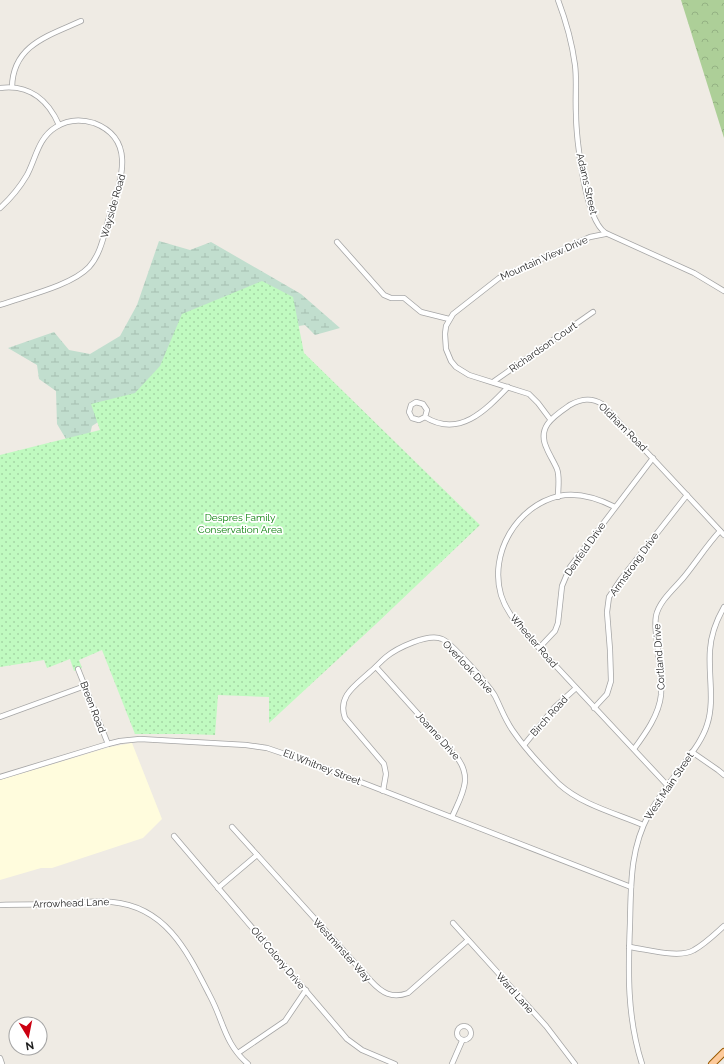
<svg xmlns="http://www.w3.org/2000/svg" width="724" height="1064" font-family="Raleway,sans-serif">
	<defs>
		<pattern id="forest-crowns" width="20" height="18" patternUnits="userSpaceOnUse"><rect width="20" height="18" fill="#adcf98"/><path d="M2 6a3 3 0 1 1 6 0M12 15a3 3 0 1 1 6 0" fill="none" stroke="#94b183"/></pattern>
		<pattern id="wetland-marsh" width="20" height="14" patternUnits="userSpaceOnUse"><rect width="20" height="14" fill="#c1dece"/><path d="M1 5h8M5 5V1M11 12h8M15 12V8" fill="none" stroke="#a5beb0"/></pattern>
		<pattern id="park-dots" width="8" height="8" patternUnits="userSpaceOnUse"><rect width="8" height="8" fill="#c0fac0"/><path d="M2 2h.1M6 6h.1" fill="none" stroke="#a5d6a5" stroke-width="1.8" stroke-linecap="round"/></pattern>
	</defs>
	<rect width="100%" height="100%" fill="#efebe4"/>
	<path fill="#fffcdd" d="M132,743l30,76 -19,19 -91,30h-11l-41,12v-100l110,-33z"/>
	<path fill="url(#forest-crowns)" d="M681,0h43v138z"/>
	<path fill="url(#wetland-marsh)" d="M159,241l31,9 21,-8 90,52 39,34 -25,7 -10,-10 -44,7 -155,85 -14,9 -4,17 -19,1 -12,-20 -1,-33 -17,-12 -2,-14 -29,-17 46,-16 15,18 21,4 30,-18 17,-31z"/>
	<path fill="url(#park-dots)" d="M262,281l31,16 11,56 176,172 -104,99 -107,99v-26l-51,-2 -3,40 -28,-1h-52l-33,-84 -23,10 3,8 -8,3 -4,-12 -23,9 -3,-8 -44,7v-212l100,-25 -9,-26 44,-11 25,-27 22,-52z"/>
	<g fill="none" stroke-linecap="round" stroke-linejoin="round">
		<g stroke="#a5a5a5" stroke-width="6">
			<g id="minor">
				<path d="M558,0c8,21 14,43 17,65 2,16 0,32 1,49 0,23 9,115 34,121l84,38 30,18"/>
				<path d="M12,87c1,-42 36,-51 69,-66"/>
				<path d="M0,88c29,-4 48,12 59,37"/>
				<path d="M0,208c10,-9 20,-21 27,-33 9,-17 11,-37 29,-48 11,-7 25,-8 38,-4 45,17 25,62 15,95 -5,16 -8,36 -20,49 -18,19 -64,29 -89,38"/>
				<path d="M337,242l47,53 7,3h13l17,14 28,7"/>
				<path d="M493,382l100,-70"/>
				<path d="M425,417l-6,3 -7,-2 -3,-6 2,-7 5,-3 7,2 4,6 -2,7c34,21 60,-6 83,-30"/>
				<path d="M550,419l-12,-16 -9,-9 -60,-19 -13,-8 -5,-6 -5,-12 -1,-15 1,-8 7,-12 46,-36 91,-41 15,-3"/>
				<path d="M558,497c0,-9 2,-20 -1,-28 -3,-7 -7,-13 -10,-20 -11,-22 7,-33 23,-44 11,-6 21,-8 32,-1l122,131"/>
				<path d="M615,507c-16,-8 -37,-15 -56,-11 -43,10 -70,58 -58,99 5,16 15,27 25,39l141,151"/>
				<path d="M539,648l16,-17 3,-8 4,-37 8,-19 83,-109"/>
				<path d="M376,667l79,88c19,22 7,39 -3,62"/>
				<path d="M78,669l30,75"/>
				<path d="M594,708l13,-14 4,-13 -1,-31 -3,-38 2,-15 12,-18 66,-84"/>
				<path d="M0,717l85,-31"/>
				<path d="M524,745l31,-38 21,-19"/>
				<path d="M634,749c11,-15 25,-34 27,-54 1,-14 -2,-30 -3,-45 -1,-11 -4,-23 -2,-34 3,-15 19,-28 28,-39 13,-16 23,-32 36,-46"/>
				<path d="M692,752l26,18 6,5"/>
				<path d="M0,777l108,-33 12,-3 20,-2 106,6 21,3 50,17 314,122"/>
				<path d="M383,791l3,-17 -2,-10 -39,-46c-8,-22 11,-33 25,-46 6,-5 10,-10 16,-15 11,-9 42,-24 56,-18 9,3 47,47 53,57 6,12 10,24 18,35 13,19 30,37 46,53 23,21 56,29 84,41"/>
				<path d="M232,827l139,154c11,12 21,18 37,12l60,-53"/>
				<path d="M174,836l173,203 15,11 33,14"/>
				<path d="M218,888l39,-33"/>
				<path d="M0,905c21,-1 43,0 64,-1 16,-1 32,-4 48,-2 55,5 76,51 98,94 14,26 14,47 38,68"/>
				<path d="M453,923l93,103 29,38"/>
				<path d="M629,947c18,2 50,12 65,3 11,-6 21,-16 30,-24"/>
				<circle cx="464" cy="1033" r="7"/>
				<path d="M238,1053l47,-32 21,-31"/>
				<path d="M0,1058l2,6"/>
				<path d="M452,1064l10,-23"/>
				<path d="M642,1064c-15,-47 -14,-92 -12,-141 1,-39 0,-74 19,-109 9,-16 20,-31 31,-45 10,-14 22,-28 27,-44 8,-24 1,-50 3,-75 1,-16 6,-29 14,-43"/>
			</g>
		</g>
		<g stroke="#985900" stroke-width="8">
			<path id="major" d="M712,1064l12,-12"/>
		</g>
		<use href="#minor" stroke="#fff" stroke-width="4.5"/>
		<use href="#major" stroke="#fdca9b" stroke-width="6"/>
	</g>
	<g text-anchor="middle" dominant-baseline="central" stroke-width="3.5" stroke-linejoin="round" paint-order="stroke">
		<g font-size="10" fill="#1e1e1e" stroke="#fff">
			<text transform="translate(587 184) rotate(77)">Adams Street</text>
			<text transform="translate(113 206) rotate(-74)">Wayside Road</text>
			<text transform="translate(544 258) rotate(-24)">Mountain View Drive</text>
			<text transform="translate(543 347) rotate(-35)">Richardson Court</text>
			<text transform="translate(623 427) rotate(45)">Oldham Road</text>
			<text transform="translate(585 549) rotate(-55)">Denfeld Drive</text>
			<text transform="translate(634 564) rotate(-54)">Armstrong Drive</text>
			<text transform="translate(534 641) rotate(49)">Wheeler Road</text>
			<text transform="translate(659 657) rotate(-94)">Cortland Drive</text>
			<text transform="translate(468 667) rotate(47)">Overlook Drive</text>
			<text transform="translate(93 707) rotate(69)">Breen Road</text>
			<text transform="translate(549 716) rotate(-48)">Birch Road</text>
			<text transform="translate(438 736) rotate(48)">Joanne Drive</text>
			<text transform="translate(322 767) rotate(21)">Eli Whitney Street</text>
			<text transform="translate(669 786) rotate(-56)">West Main Street</text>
			<text transform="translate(71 903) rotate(-2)">Arrowhead Lane</text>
			<text transform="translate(342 950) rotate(48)">Westminster Way</text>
			<text transform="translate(278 958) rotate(50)">Old Colony Drive</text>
			<text transform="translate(515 993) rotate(48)">Ward Lane</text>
		</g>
		<g font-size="10" fill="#0a7f0a" stroke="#fff">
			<text x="240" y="517">Despres Family<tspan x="240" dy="12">Conservation Area</tspan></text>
		</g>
	</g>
	<g transform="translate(28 1036) rotate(170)"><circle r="19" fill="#ffffff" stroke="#a5a5a5"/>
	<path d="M0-3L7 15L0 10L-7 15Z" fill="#cc0011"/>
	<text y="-6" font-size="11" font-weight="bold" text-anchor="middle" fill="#1e1e1e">N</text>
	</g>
</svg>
